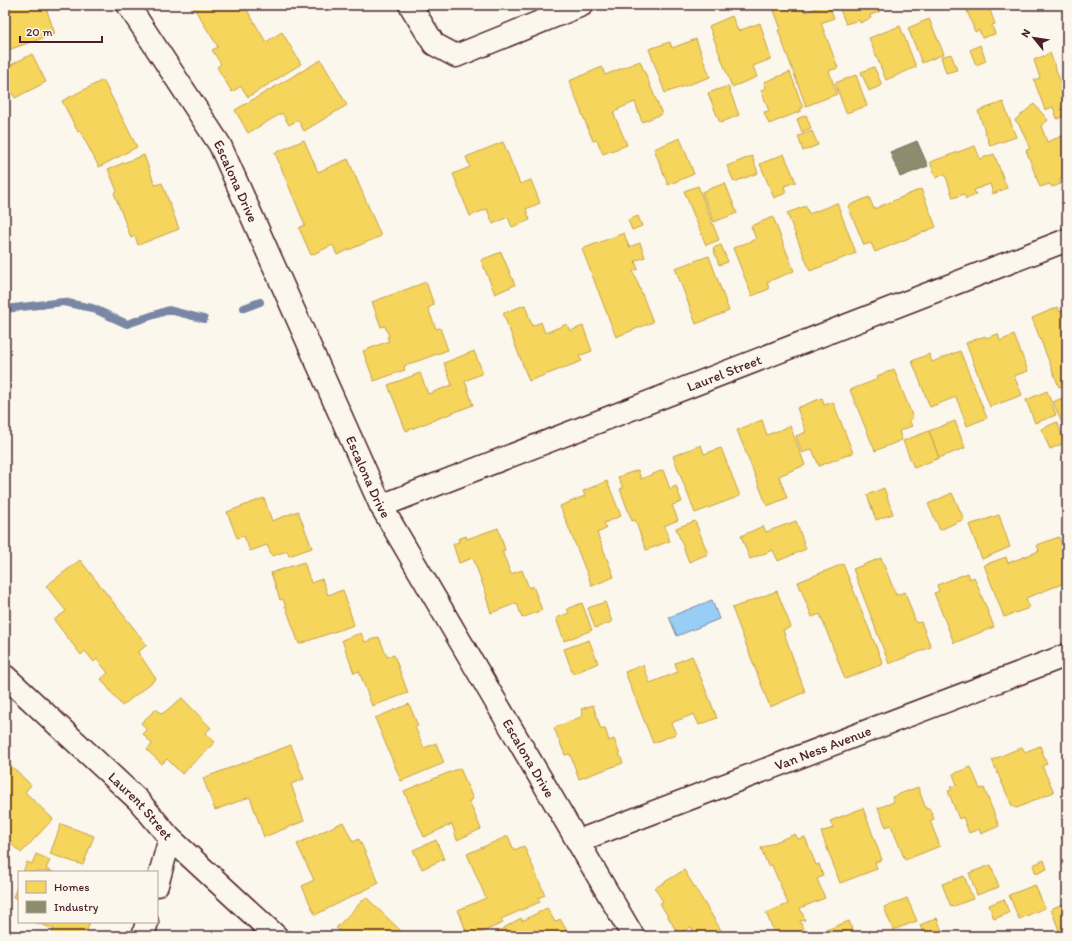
<svg xmlns="http://www.w3.org/2000/svg" width="1072" height="941" font-family="Itim,sans-serif">
	<rect width="100%" height="100%" fill="#fbf7ec"/>
	<filter id="ink" filterUnits="userSpaceOnUse"><feTurbulence type="fractalNoise" baseFrequency=".025" numOctaves="2"/><feDisplacementMap in="SourceGraphic" scale="8" xChannelSelector="R" yChannelSelector="G"/><feConvolveMatrix kernelMatrix="1 2 1 2 8 2 1 2 1" color-interpolation-filters="sRGB"/></filter>
	<g filter="url(#ink)">
		<path fill="#98cdf6" stroke="#7987a5" d="M712,600l7,19 -42,17 -8,-19z"/>
		<g fill="#f6d55c" stroke="#c29e4d">
			<path d="M5,5h40l10,29 -50,17z"/>
			<path d="M192,5h52l22,37 16,-10 19,32 -53,33 -7,-11 -9,6 -15,-25 4,-3 -9,-14 6,-3z"/>
			<path d="M772,5h31l3,7 18,-7h5l5,13 -13,5 17,45 -9,3 8,23 -31,12 -28,-76 3,-1z"/>
			<path d="M838,5h38l3,7 -9,3 1,3 -11,5 -1,-3 -13,4z"/>
			<path d="M974,5h14l7,19 -3,1 3,9 -13,4 -3,-8 -4,2 -9,-24z"/>
			<path d="M732,16l6,15 22,-8 11,36 -18,7 4,11 -25,10 -23,-61z"/>
			<path d="M929,19l15,35 -22,9 -14,-35z"/>
			<path d="M900,26l16,41 -30,13 -17,-42z"/>
			<path d="M696,39l14,38 -45,16 -16,-44 21,-7 2,6z"/>
			<path d="M980,45l6,16 -10,4 -6,-15z"/>
			<path d="M1050,53l17,47v15l-10,4 -4,-12 -8,3 -11,-30 6,-2 -6,-18z"/>
			<path d="M32,54l14,28 -31,16 -10,-18v-12z"/>
			<path d="M951,54l6,16 -11,3 -5,-16z"/>
			<path d="M321,60l26,45 -43,26 -6,-11 -9,5 -7,-12 -34,20 -13,-23z"/>
			<path d="M640,61l22,53 -20,8 -7,-20 -17,7 1,1 -6,2 14,33 -24,9 -6,-14 -4,1 -24,-60 33,-14 3,8z"/>
			<path d="M874,67l8,18 -13,6 -8,-19z"/>
			<path d="M790,72l13,36 -3,1 1,2 -32,13 -5,-12 5,-1 -8,-21 5,-2 -2,-6z"/>
			<path d="M856,75l11,31 -21,7 -11,-30z"/>
			<path d="M103,80l34,67 -38,20 -19,-36 -2,1 -16,-31z"/>
			<path d="M728,86l11,29 -19,8 -12,-30z"/>
			<path d="M1003,102l13,35 -26,9 -12,-35z"/>
			<path d="M1034,104l14,16 -7,6 6,16 20,-8v43l-8,3 2,4 -9,3 -2,-3 -10,3 -14,-37 4,-1 -10,-23 -5,-6z"/>
			<path d="M806,115l5,13 -9,4 -5,-13z"/>
			<path d="M812,131l6,14 -15,6 -5,-15z"/>
			<path d="M680,138l14,36 -26,11 -14,-36z"/>
			<path d="M304,140l14,32 30,-13 33,77 -44,19 -4,-10 -22,10 -12,-27 6,-3 -30,-72z"/>
			<path d="M503,142l17,42 11,-4 9,23 -14,6 4,11 -18,7 -4,-10 -15,7 -6,-15 -17,7 -17,-42 17,-7 -4,-10z"/>
			<path d="M975,146l5,13 14,-5 13,34 -14,6 -3,-10 -16,6 2,5 -10,4 -2,-5 -11,4 -8,-24 -9,4 -6,-16z"/>
			<path d="M784,154l12,28 -12,4 2,7 -12,5 -14,-34z"/>
			<path d="M144,155l11,30 7,-2 17,46 -41,16 -3,-9 -4,2 -17,-45 3,-2 -9,-22z"/>
			<path d="M752,156l6,17 -24,9 -7,-16z"/>
			<path d="M725,183l12,30 -23,9 -12,-30z"/>
			<path d="M698,186l21,54 -13,5 -22,-54z"/>
			<path d="M921,189l15,38 -61,25 -4,-9 -7,2 -16,-39 21,-9 5,12z"/>
			<path d="M837,203l19,50 -46,18 -23,-58 19,-7 3,8z"/>
			<path d="M638,216l4,10 -10,4 -4,-10z"/>
			<path d="M773,217l21,54 -27,11 2,7 -17,7 -19,-48 23,-9 -5,-13z"/>
			<path d="M624,233l5,14 11,-4 5,14 -10,4 3,8 -5,2 20,51 -37,15 -34,-88z"/>
			<path d="M721,245l7,17 -9,3 -6,-17z"/>
			<path d="M501,252l14,33 -20,9 -14,-34z"/>
			<path d="M709,256l20,55 -33,13 -21,-56z"/>
			<path d="M426,282l8,23 -6,3 8,21 4,-1 8,22 -44,16 1,4 -31,11 -11,-30 26,-10 -2,-4 2,-1 -4,-10 -4,1 -9,-25z"/>
			<path d="M525,305l7,21 9,-4 4,11 22,-9 3,7 13,-5 9,25 -13,5 3,5 -53,20 -26,-68z"/>
			<path d="M1058,307l2,5 7,-3v75l-8,3 -27,-69z"/>
			<path d="M998,334l2,7 14,-6 14,36 -14,5 8,19 -32,12 -24,-64 19,-7 1,2z"/>
			<path d="M474,351l9,22 -18,8 8,24 -67,26 -18,-46 32,-12 8,21 24,-9 -8,-22z"/>
			<path d="M960,351l27,67 -20,8 -11,-29 -26,10 -18,-46 17,-7 3,8z"/>
			<path d="M894,369l19,49 -4,2 3,6 -13,5 3,9 -27,11 -25,-61 28,-11 -1,-3z"/>
			<path d="M1047,391l9,24 -21,8 -9,-23z"/>
			<path d="M1067,396v31l-3,1 -11,-26z"/>
			<path d="M822,398l2,7 9,-3 20,51 -34,13 -7,-17 -10,4 -6,-17 10,-4 -9,-24z"/>
			<path d="M762,420l5,15 23,-9 15,39 -26,11 8,22 -20,8 -30,-76z"/>
			<path d="M955,421l10,27 -26,10 -10,-27z"/>
			<path d="M1057,422l8,21 -15,6 -9,-20z"/>
			<path d="M929,431l10,27 -25,10 -11,-27z"/>
			<path d="M701,445l3,9 17,-6 19,48 -45,17 -22,-57z"/>
			<path d="M638,470l3,9 22,-9 7,19 6,-3 6,16 -10,3 6,15 -14,6 6,15 -24,9 -11,-30 -3,1 -12,-32 3,-1 -5,-11z"/>
			<path d="M607,481l14,35 -17,7 2,6 -9,4 17,44 -22,9 -32,-80 25,-10 -2,-5z"/>
			<path d="M884,488l9,26 -17,6 -9,-25z"/>
			<path d="M952,493l12,26 -24,11 -12,-26z"/>
			<path d="M264,498l8,23 26,-10 14,37 -23,8 -2,-5 -15,5 -5,-11 -17,6 -6,-15 -7,2 -10,-26z"/>
			<path d="M999,515l11,32 -28,12 -13,-34z"/>
			<path d="M695,521l13,33 -19,8 -13,-34z"/>
			<path d="M796,521l10,28 -28,12 -5,-11 -23,9 -9,-23 22,-10 3,6z"/>
			<path d="M498,528l7,22 -3,1 9,23 11,-4 7,18 4,-2 9,24 -20,8 -5,-15 -26,10 -5,-16 1,-1 -14,-38 -14,5 -6,-19 6,-2 -1,-3 8,-3 1,3z"/>
			<path d="M1059,537l8,22v23l-41,16 3,10 -25,9 -20,-52 22,-8 2,6 31,-12 -2,-6z"/>
			<path d="M881,558l15,37 9,-3 11,31 5,-1 10,25 -42,17 -36,-95z"/>
			<path d="M80,560l67,85 -9,7 18,27 -34,27 -21,-27 7,-6 -11,-14 -3,3 -9,-11 -4,4 -27,-35 12,-9 -20,-25z"/>
			<path d="M304,562l7,21 11,-4 6,16 15,-5 11,35 -55,19 -16,-45 -3,1 -9,-27z"/>
			<path d="M843,564l40,100 -38,15 -25,-65 -8,3 -14,-35z"/>
			<path d="M968,573l2,6 4,-2 20,50 -40,16 -20,-50 5,-2 -2,-6z"/>
			<path d="M777,591l14,36 -8,3 22,62 -35,15 -38,-99z"/>
			<path d="M605,602l7,20 -17,6 -7,-20z"/>
			<path d="M582,603l10,27 -28,11 -8,-23 13,-5 -2,-4z"/>
			<path d="M361,633l4,9 14,-5 8,20 7,-2 14,38 -36,13 -13,-35 -5,2 -12,-33z"/>
			<path d="M589,640l9,23 -25,11 -9,-25z"/>
			<path d="M692,656l25,62 -18,7 -5,-11 -23,9 5,11 -23,9 -28,-71 18,-7 7,18 28,-11 -3,-9z"/>
			<path d="M182,698l29,30 -6,5 10,9 -33,32 -15,-15 -5,5 -15,-14 5,-6 -9,-10 4,-4 -6,-7 15,-14 6,5z"/>
			<path d="M409,704l9,22 -3,1 9,21 12,-5 8,20 -43,18 -26,-63z"/>
			<path d="M593,705l8,25 4,-2 4,13 5,-2 9,24 -44,16 -9,-25 -5,1 -11,-27 29,-12 -2,-7z"/>
			<path d="M291,745l13,34 -13,5 13,37 -40,16 -14,-40 -35,13 -12,-32z"/>
			<path d="M1040,746l7,18 -5,2 12,26 -37,16 -5,-2 -20,-46 30,-13 3,5z"/>
			<path d="M5,760l26,25 -6,7 28,27 -32,34 -14,-13 -2,1z"/>
			<path d="M971,767l9,22 4,-1 15,38 -18,8 -2,-5 -10,4 -6,-16 -4,2 -11,-28 4,-1 -2,-3 7,-2 -4,-11z"/>
			<path d="M460,768l13,31 -4,2 12,28 -24,11 -5,-16 -28,13 -20,-46z"/>
			<path d="M918,787l8,22 3,-1 5,11 -4,2 10,25 -35,14 -14,-35 -5,2 -8,-19 16,-6 -2,-5z"/>
			<path d="M863,808l19,52 -7,2 2,7 -37,14 -19,-51 12,-4 -3,-7z"/>
			<path d="M343,822l10,20 6,-3 20,44 -64,32 -13,-29 12,-6 -17,-36z"/>
			<path d="M61,824l33,12 -11,29 -33,-11z"/>
			<path d="M795,834l3,5 7,-2 11,28 3,-1 4,12 -6,3 8,19 -25,10 5,12 -5,1 6,15h-30l-10,-23 22,-9 -16,-39 -4,1 -7,-18z"/>
			<path d="M1067,834v17l-6,-15z"/>
			<path d="M508,836l6,14 10,-4 21,49 -7,3 2,4 -39,17 2,4 -30,13h-5l-10,-26 28,-12 -19,-44z"/>
			<path d="M436,840l8,19 -22,10 -9,-19z"/>
			<path d="M36,854l14,6 -4,9 7,3h-30l4,-10 5,2z"/>
			<path d="M1044,860l3,9 -11,5 -3,-9z"/>
			<path d="M991,865l8,22 -22,8 -8,-22z"/>
			<path d="M684,870l37,60 -6,3 2,3h-21l-5,-9 -13,7 -18,-31 3,-1 -8,-14z"/>
			<path d="M964,876l9,23 -22,8 -9,-23z"/>
			<path d="M19,882v17l-6,-2z"/>
			<path d="M1035,885l10,23 -26,11 -10,-24z"/>
			<path d="M366,897l40,39h-61l-9,-8z"/>
			<path d="M907,898l10,23 -24,9 -9,-23z"/>
			<path d="M1004,899l5,14 -15,6 -5,-14z"/>
			<path d="M1067,902v34h-6l-10,-27z"/>
			<path d="M547,908l8,14 5,-3 10,17h-73l-2,-3 26,-15 1,3z"/>
			<path d="M937,918l7,18h-20l-4,-11z"/>
			<path d="M849,921l6,15h-27l-2,-6z"/>
			<path d="M34,922h56l-5,14h-34l3,-7z"/>
		</g>
		<path fill="#8c8c6e" stroke="#786b5a" d="M917,141l11,25 -28,11 -10,-25z"/>
		<g fill="none" stroke-linecap="round" stroke-linejoin="round">
			<g stroke="#7987a5" stroke-width="8">
				<path d="M244,308l16,-6"/>
				<path d="M5,309l58,-7 29,6 35,16 42,-14 35,9"/>
			</g>
			<g stroke="#4a1f2b" stroke-width="25">
				<g id="street">
					<path d="M410,5l24,39 22,12 126,-51"/>
					<path id="s1" d="M381,506l686,-266"/>
					<path id="s2" d="M578,841l489,-186"/>
					<path d="M157,885l13,-47"/>
					<path d="M143,936l4,-14"/>
				</g>
			</g>
			<g stroke="#4a1f2b" stroke-width="25">
				<g id="secondary">
					<path id="s3" d="M128,5l92,140 161,361 252,430"/>
					<path id="s4" d="M5,676l133,124 32,38 106,98"/>
				</g>
			</g>
			<use href="#street" stroke="#fbf7ec" stroke-width="22"/>
			<use href="#secondary" stroke="#fbf7ec" stroke-width="22"/>
		</g>
	</g>
	<g text-anchor="middle" dominant-baseline="central" stroke-width="4" stroke-linejoin="round" paint-order="stroke">
		<g font-size="14" fill="#4a1f2b" stroke="#fbf7ec">
			<text stroke="none"><textPath href="#s3" startOffset="207">Escalona Drive</textPath></text>
			<text stroke="none"><textPath href="#s1" startOffset="368">Laurel Street</textPath></text>
			<text stroke="none"><textPath href="#s3" startOffset="531">Escalona Drive</textPath></text>
			<text stroke="none"><textPath href="#s2" startOffset="262">Van Ness Avenue</textPath></text>
			<text stroke="none"><textPath href="#s3" startOffset="855">Escalona Drive</textPath></text>
			<text stroke="none"><textPath href="#s4" startOffset="188">Laurent Street</textPath></text>
		</g>
	</g>
	<rect width="1072" height="941" fill="none" stroke="#fbf7ec" stroke-width="20"/>
	<rect x="10" y="10" width="1052" height="921" fill="none" stroke="#4a1f2b" stroke-width="1.5" filter="url(#ink)"/>
	<rect x="18" y="871" width="140" height="52" fill="#fbf7ec" stroke="#b4a19f"/>
	<rect x="26" y="881" width="20" height="12" fill="#f6d55c" stroke="#b4a19f"/>
	<text x="54" y="891" font-size="12" fill="#4a1f2b">Homes</text>
	<rect x="26" y="901" width="20" height="12" fill="#8c8c6e" stroke="#b4a19f"/>
	<text x="54" y="911" font-size="12" fill="#4a1f2b">Industry</text>
	<g transform="translate(1034 38) rotate(300)" stroke="#fbf7ec" stroke-width="3" paint-order="stroke">
	<path d="M0-3L7 15L0 10L-7 15Z" fill="#4a1f2b"/>
	<text y="-6" font-size="11" font-weight="bold" text-anchor="middle" fill="#4a1f2b">N</text>
	</g>
	<path d="M20 36v6h82v-6" fill="none" stroke="#4a1f2b" stroke-width="2"/>
	<text x="26" y="36" font-size="12" fill="#4a1f2b" stroke="#fbf7ec" stroke-width="3" paint-order="stroke">20 m</text>
</svg>
